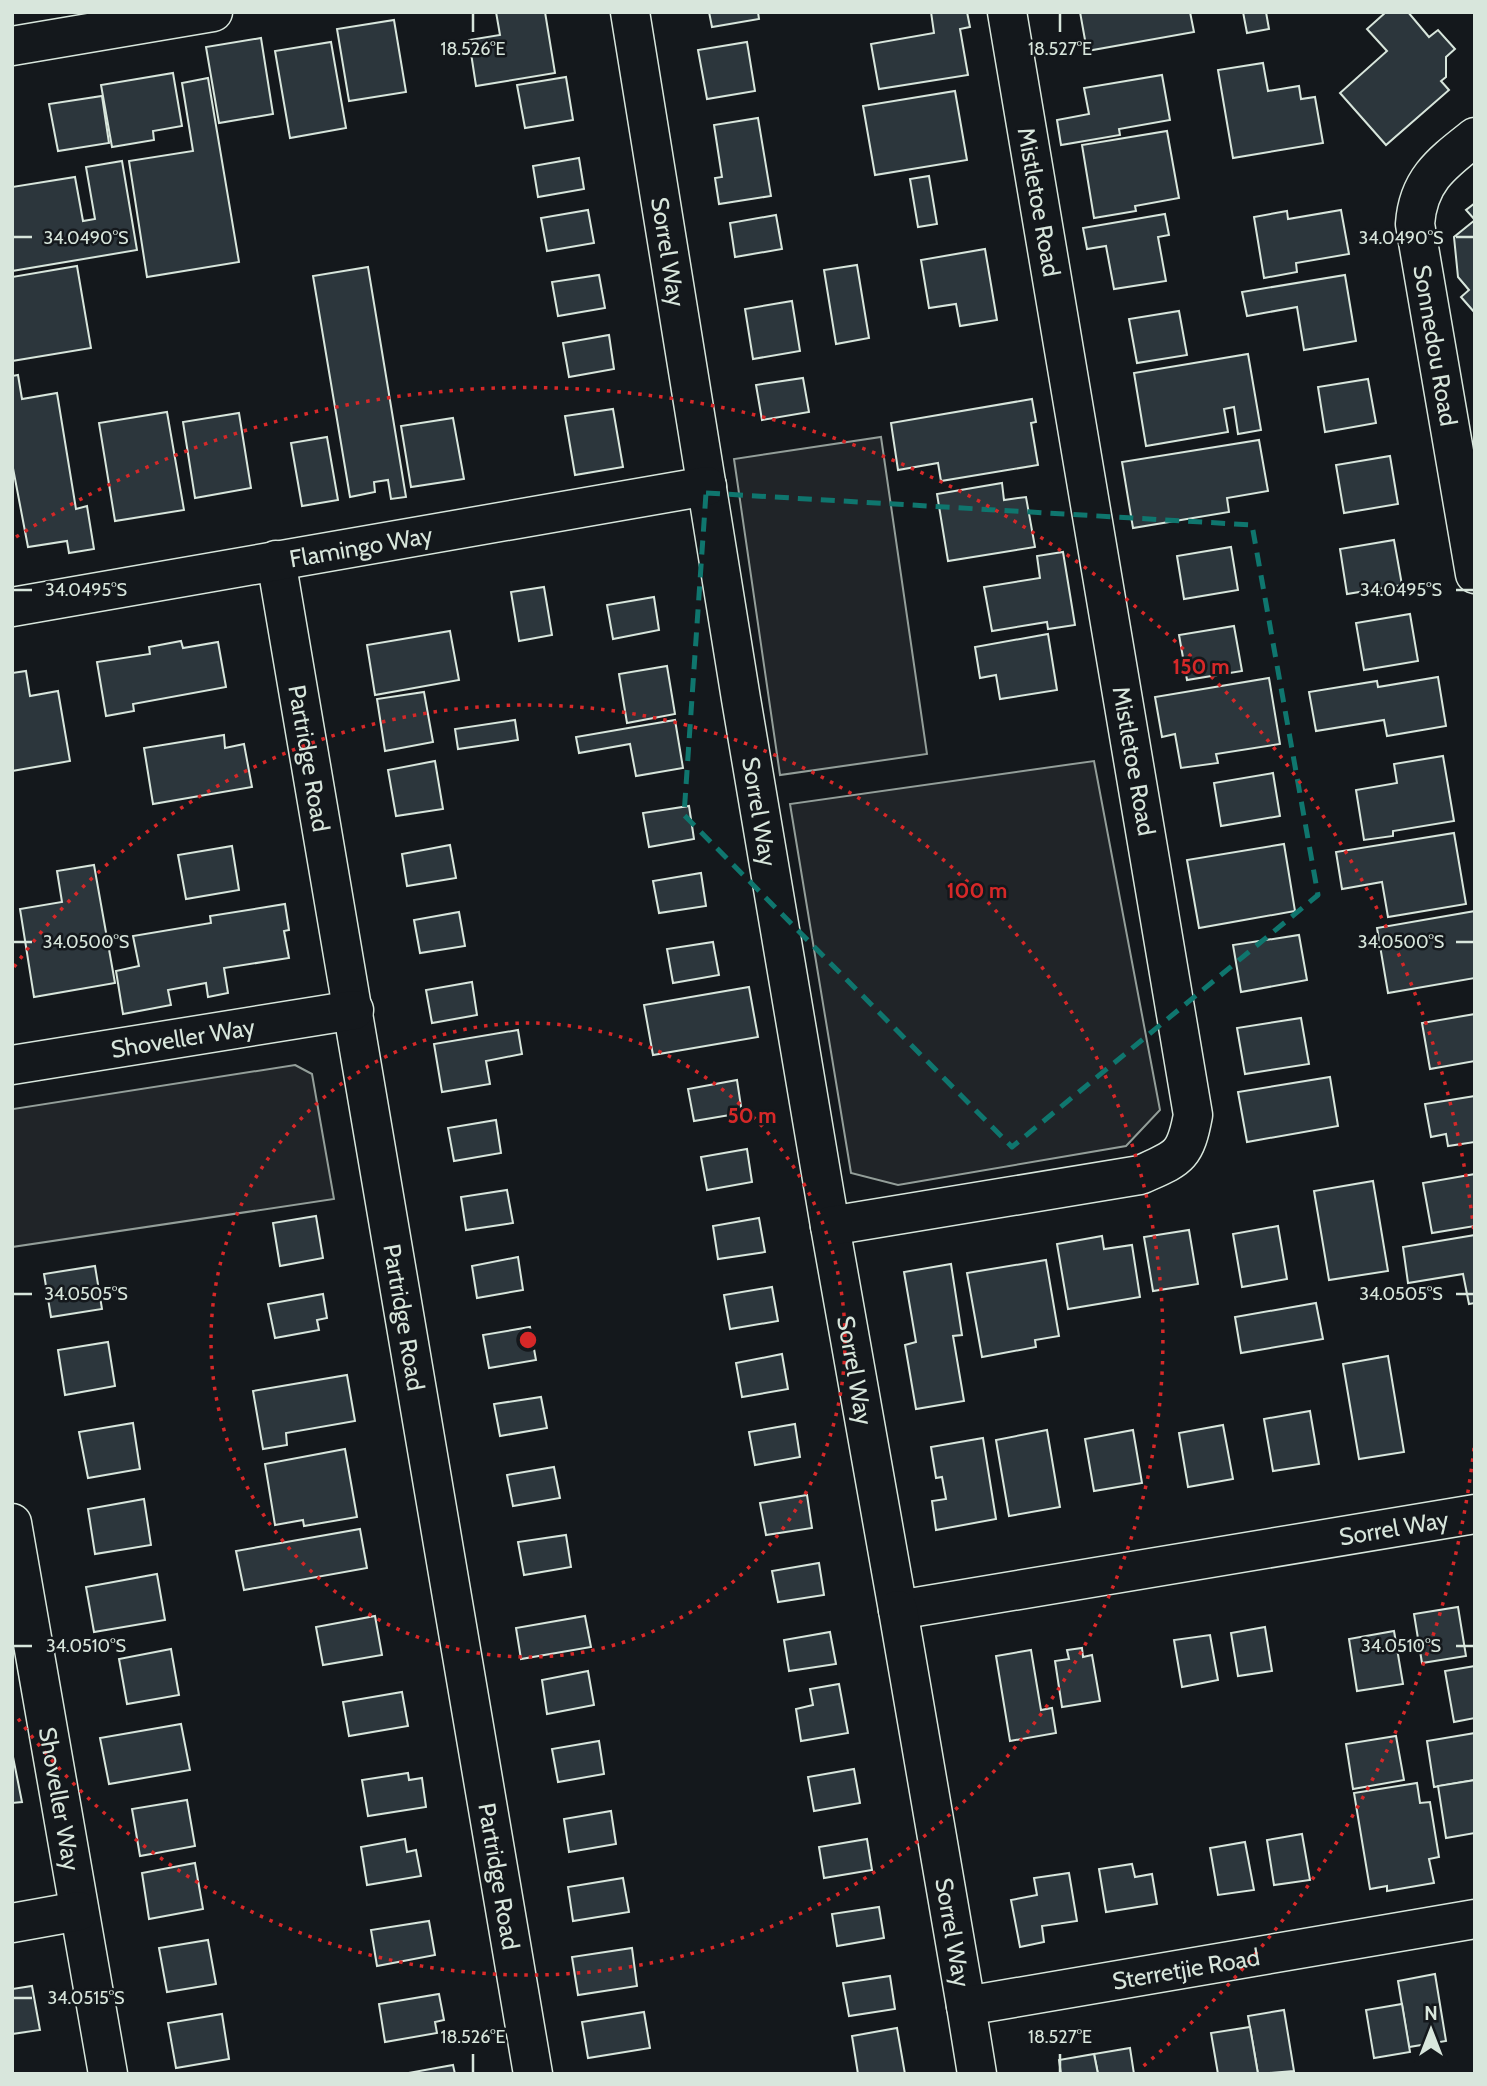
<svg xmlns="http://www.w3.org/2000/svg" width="1487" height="2086" font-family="Cabin,sans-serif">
	<rect width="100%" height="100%" fill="#14181c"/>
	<g fill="#202428" stroke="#939e99" stroke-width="2">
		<path d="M881,437l46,317 -147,21 -46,-316z"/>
		<path d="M1094,761l66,349 -34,36 -228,39 -47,-12 -61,-369z"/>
		<path d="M295,1065l17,9 22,125 -322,48 1,-138z"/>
	</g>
	<g fill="#2c363c" stroke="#d8e6dc" stroke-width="2">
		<path d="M496,12h49l10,61 -79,13 -7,-46 31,-5z"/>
		<path d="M709,12h49l1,7 -47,8z"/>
		<path d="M931,12h36l3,15 -10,2 8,46 -89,14 -8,-45 63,-11z"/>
		<path d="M1080,12h110l4,20 -107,19z"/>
		<path d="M1243,12h23l3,17 -22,4z"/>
		<path d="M1386,12h22l21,25 9,-7 17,19 -9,8v20l-5,4 8,9 -63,55 -46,-52 47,-42 -20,-22z"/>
		<path d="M394,20l12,72 -57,9 -12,-72z"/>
		<path d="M261,38l12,76 -54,9 -13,-76z"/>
		<path d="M331,42l15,86 -56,10 -15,-87z"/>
		<path d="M747,42l8,49 -48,8 -9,-49z"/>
		<path d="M1263,63l5,28 31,-5 2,13 14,-2 8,46 -90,15 -15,-88z"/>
		<path d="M173,73l9,53 -29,5 1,9 -42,7 -11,-62z"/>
		<path d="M1162,75l8,45 -51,9 1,6 -59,10 -4,-25 32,-6 -5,-26z"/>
		<path d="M566,77l7,43 -48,8 -8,-43z"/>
		<path d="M208,78l31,184 -92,15 -18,-116 64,-10 -11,-68z"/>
		<path d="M955,91l12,69 -92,15 -12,-69z"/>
		<path d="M102,96l7,47 -51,8 -9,-47z"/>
		<path d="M758,118l13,78 -52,8 -4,-26 7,-1 -8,-52z"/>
		<path d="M1167,131l12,67 -44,8 1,5 -42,7 -12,-73z"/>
		<path d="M579,158l5,31 -46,8 -5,-31z"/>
		<path d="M122,161l15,89 -125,21v-84l63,-10 8,44 12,-2 -9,-52z"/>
		<path d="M929,176l8,48 -19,3 -8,-48z"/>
		<path d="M1475,203v110l-14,-16 8,-7 -11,-13 -4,-40 21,-17 -9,-10z"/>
		<path d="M588,210l6,33 -47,8 -6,-33z"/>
		<path d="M1341,210l8,44 -53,9 1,9 -33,6 -10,-61 33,-6 1,8z"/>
		<path d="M1165,214l4,21 -11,2 8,44 -52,8 -8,-43 -19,3 -4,-21z"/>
		<path d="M776,215l6,34 -47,8 -5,-34z"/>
		<path d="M985,249l12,71 -37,6 -4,-22 -27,4 -8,-48z"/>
		<path d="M857,265l12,73 -33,6 -12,-74z"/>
		<path d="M77,266l14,82 -79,13v-84z"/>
		<path d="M368,267l38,230 -15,2 -3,-19 -14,2 1,10 -25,5 -37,-221z"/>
		<path d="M599,275l6,33 -47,8 -6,-34z"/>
		<path d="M1345,275l11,66 -52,9 -7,-43 -50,9 -5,-24z"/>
		<path d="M792,301l8,50 -47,8 -8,-50z"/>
		<path d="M1179,311l8,44 -50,8 -8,-44z"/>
		<path d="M609,335l5,34 -45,8 -6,-34z"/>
		<path d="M1248,354l13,76 -23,4 -4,-27 -10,2 4,23 -82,14 -12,-73z"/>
		<path d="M18,375l4,24 35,-6 19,116 11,-3 7,43 -25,4 -2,-12 -39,6 -16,-84v-87z"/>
		<path d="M803,378l6,34 -47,8 -6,-35z"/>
		<path d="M1368,379l8,44 -51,9 -7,-45z"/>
		<path d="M1032,399l4,23 -5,1 7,42 -97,16 -3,-18 -40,7 -7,-47z"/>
		<path d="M613,409l10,58 -48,8 -10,-59z"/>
		<path d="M167,412l17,98 -69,11 -16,-98z"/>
		<path d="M239,413l12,75 -56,10 -12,-76z"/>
		<path d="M453,418l11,61 -53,8 -10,-61z"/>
		<path d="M327,437l11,63 -36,6 -11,-63z"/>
		<path d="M1259,440l9,51 -41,7 2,14 -96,16 -11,-66z"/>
		<path d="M1390,456l8,48 -54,9 -8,-48z"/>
		<path d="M1002,483l2,17 22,-3 9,50 -87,14 -11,-67z"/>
		<path d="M1394,540l8,45 -55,9 -7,-45z"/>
		<path d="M1231,547l7,43 -54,9 -7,-43z"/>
		<path d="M1063,552l12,73 -27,4 -1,-7 -55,9 -8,-44 56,-9 -3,-22z"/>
		<path d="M544,587l8,48 -33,6 -8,-49z"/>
		<path d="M654,597l5,33 -46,9 -6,-34z"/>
		<path d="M1410,614l8,47 -54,9 -8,-47z"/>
		<path d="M1234,626l8,45 -55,9 -8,-45z"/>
		<path d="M450,631l9,49 -84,15 -8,-50z"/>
		<path d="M1048,634l9,56 -57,9 -4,-24 -16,3 -5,-31z"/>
		<path d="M181,641l2,7 35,-6 8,45 -93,17 1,7 -28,5 -9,-54 53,-8 -1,-7z"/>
		<path d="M667,666l8,48 -48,9 -8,-49z"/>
		<path d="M26,671l4,25 28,-5 12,70 -58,10v-98z"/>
		<path d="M1438,677l8,49 -59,10 -3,-16 -68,11 -7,-39 68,-11 1,6z"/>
		<path d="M1269,678l11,66 -64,10 2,9 -37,5 -6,-34 -13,3 -7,-40z"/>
		<path d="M424,692l9,50 -48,9 -8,-52z"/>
		<path d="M515,720l3,20 -60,9 -3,-20z"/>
		<path d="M675,720l8,48 -47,8 -6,-32 -51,9 -3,-16z"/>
		<path d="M224,735l1,13 19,-4 8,43 -99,17 -9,-56z"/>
		<path d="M1443,756l11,65 -61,10v5l-29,4 -8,-50 41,-7 -3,-19z"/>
		<path d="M435,761l8,48 -47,7 -8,-46z"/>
		<path d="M1273,773l7,43 -59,10 -7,-43z"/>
		<path d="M689,806l5,33 -45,8 -6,-34z"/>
		<path d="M1454,833l12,71 -78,13 -6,-35 -40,7 -6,-37z"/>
		<path d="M1284,844l11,67 -96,17 -12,-68z"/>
		<path d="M450,845l6,33 -49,8 -5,-32z"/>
		<path d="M232,846l7,44 -53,9 -8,-44z"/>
		<path d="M94,865l21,118 -81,14 -14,-88 42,-7 -5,-31z"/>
		<path d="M701,873l5,33 -47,7 -6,-32z"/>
		<path d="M285,904l4,26 -5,1 5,27 -65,10 4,25 -20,4 -2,-14 -38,7 3,15 -48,9 -7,-43 23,-5 -6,-30 78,-13 -1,-7z"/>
		<path d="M1475,911v67l-87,15 -11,-65z"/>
		<path d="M459,912l6,34 -45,7 -6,-33z"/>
		<path d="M1299,935l8,45 -66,12 -8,-47z"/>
		<path d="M713,942l6,33 -46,8 -6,-34z"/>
		<path d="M472,982l5,33 -45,8 -6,-33z"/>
		<path d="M749,987l9,50 -105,18 -9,-50z"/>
		<path d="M1475,1014v47l-45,8 -8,-46z"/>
		<path d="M1301,1018l8,46 -64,10 -8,-46z"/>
		<path d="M518,1030l4,24 -36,7 4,23 -48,8 -8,-48z"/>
		<path d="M1330,1077l8,49 -91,16 -9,-50z"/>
		<path d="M737,1080l5,33 -48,8 -6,-32z"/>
		<path d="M1475,1096v46l-27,4 -2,-12 -15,3 -6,-33z"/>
		<path d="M496,1120l5,33 -47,8 -6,-33z"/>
		<path d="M747,1149l5,33 -45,8 -6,-33z"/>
		<path d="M1475,1174v52l-43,7 -9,-50z"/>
		<path d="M1373,1181l15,90 -59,9 -15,-89z"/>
		<path d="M507,1190l6,33 -47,7 -5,-33z"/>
		<path d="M316,1216l7,42 -43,8 -7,-43z"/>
		<path d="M759,1218l6,34 -47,7 -5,-33z"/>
		<path d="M1278,1226l9,53 -45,8 -9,-53z"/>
		<path d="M1189,1230l9,54 -45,7 -9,-54z"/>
		<path d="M1475,1235v68l-6,1 -6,-30 -55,9 -5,-36z"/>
		<path d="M1102,1236l2,13 28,-4 8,52 -72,12 -11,-65z"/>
		<path d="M518,1257l5,33 -46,8 -5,-32z"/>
		<path d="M1046,1260l13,76 -24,4 1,7 -54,10 -15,-84z"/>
		<path d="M951,1264l11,71 -9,1 11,65 -48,8 -11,-64 11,-3 -12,-70z"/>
		<path d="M95,1266l7,43 -51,8 -7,-43z"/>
		<path d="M772,1287l6,34 -48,8 -6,-34z"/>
		<path d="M323,1294l4,24 -10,2 2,10 -44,8 -7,-34z"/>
		<path d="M1316,1303l7,36 -82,14 -6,-36z"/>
		<path d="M530,1327l6,33 -47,8 -6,-33z"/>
		<path d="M108,1342l7,44 -50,9 -7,-45z"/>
		<path d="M782,1354l6,35 -46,8 -6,-34z"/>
		<path d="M1388,1356l16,96 -45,7 -16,-95z"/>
		<path d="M347,1375l8,46 -69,12 1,12 -24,4 -10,-58z"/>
		<path d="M541,1397l6,31 -47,8 -6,-32z"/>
		<path d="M1310,1411l9,53 -46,7 -9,-52z"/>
		<path d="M133,1423l7,46 -52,9 -9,-46z"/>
		<path d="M795,1424l5,33 -45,8 -6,-33z"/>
		<path d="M1223,1425l10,54 -45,8 -9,-54z"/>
		<path d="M1047,1430l13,77 -51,9 -13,-76z"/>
		<path d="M1133,1430l9,53 -48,8 -9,-52z"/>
		<path d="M983,1438l13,81 -60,11 -4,-29 14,-2 -4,-22 -6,1 -5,-31z"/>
		<path d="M345,1449l12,68 -53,9 -1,-6 -28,5 -10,-61z"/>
		<path d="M554,1467l6,31 -47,8 -6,-31z"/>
		<path d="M807,1495l5,33 -46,7 -6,-32z"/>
		<path d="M144,1499l7,46 -56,9 -7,-45z"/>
		<path d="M360,1529l7,39 -123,22 -8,-39z"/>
		<path d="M566,1535l5,32 -47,8 -6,-33z"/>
		<path d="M819,1563l5,32 -46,7 -6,-31z"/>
		<path d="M157,1574l8,46 -71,12 -8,-45z"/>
		<path d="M1458,1607l8,49 -44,7 -8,-49z"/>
		<path d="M375,1616l7,39 -59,10 -7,-38z"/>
		<path d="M585,1616l6,31 -70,12 -5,-31z"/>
		<path d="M1265,1627l7,44 -34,5 -7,-43z"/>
		<path d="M1394,1631l9,53 -46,7 -8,-52z"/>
		<path d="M830,1632l6,32 -47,7 -5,-31z"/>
		<path d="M1210,1635l8,45 -36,7 -8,-47z"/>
		<path d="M1082,1648l1,9 9,-2 8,46 -38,6 -7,-46 14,-2 -2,-9z"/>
		<path d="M171,1649l8,46 -52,9 -8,-45z"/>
		<path d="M1031,1650l10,60 11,-2 4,25 -46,8 -14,-85z"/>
		<path d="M1475,1666v52l-21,4 -9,-51z"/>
		<path d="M588,1671l6,34 -47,9 -5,-34z"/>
		<path d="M839,1684l9,49 -47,8 -5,-32 17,-4 -3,-16z"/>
		<path d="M402,1692l6,34 -59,10 -6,-34z"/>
		<path d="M181,1724l9,46 -81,14 -9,-46z"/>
		<path d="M1475,1733v47l-41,7 -7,-46z"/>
		<path d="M1396,1736l8,44 -51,9 -7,-45z"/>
		<path d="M599,1741l5,33 -46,8 -6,-33z"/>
		<path d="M12,1752l10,50 -10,1z"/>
		<path d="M854,1769l6,34 -46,8 -6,-34z"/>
		<path d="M408,1773l1,7 13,-2 4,29 -58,9 -6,-36z"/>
		<path d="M1475,1780v53l-29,5 -8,-52z"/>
		<path d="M1417,1783l3,20 10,-1 9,55 -10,2 5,24 -47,8v-5l-17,3 -16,-96z"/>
		<path d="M187,1800l8,46 -55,10 -8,-47z"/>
		<path d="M611,1811l5,33 -47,8 -5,-33z"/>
		<path d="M1302,1834l8,46 -36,5 -7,-45z"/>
		<path d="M405,1839l2,13 9,-2 5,26 -54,9 -6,-38z"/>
		<path d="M867,1839l5,31 -48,8 -5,-31z"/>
		<path d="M1245,1842l9,48 -36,5 -8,-47z"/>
		<path d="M195,1863l8,46 -54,10 -7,-46z"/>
		<path d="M1132,1864l3,13 17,-3 5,30 -51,8 -7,-43z"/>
		<path d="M1069,1873l8,48 -35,5 2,16 -24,5 -9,-47 26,-5 -3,-17z"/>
		<path d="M623,1878l6,34 -56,9 -5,-34z"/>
		<path d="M879,1907l5,31 -47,8 -5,-32z"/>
		<path d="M429,1921l6,34 -58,11 -6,-36z"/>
		<path d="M208,1940l8,44 -49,8 -8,-44z"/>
		<path d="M632,1948l5,38 -59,9 -6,-38z"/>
		<path d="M1435,1974l11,67 -37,6 -11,-66z"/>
		<path d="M890,1976l5,33 -46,7 -6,-33z"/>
		<path d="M32,1986l8,44 -28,4v-45z"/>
		<path d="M439,1994l5,26 -9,2 2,11 -52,9 -6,-38z"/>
		<path d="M1402,2004l8,48 -36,6 -8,-48z"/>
		<path d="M1284,2010l10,61 -36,3 -10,-58z"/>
		<path d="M644,2012l6,36 -62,10 -6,-36z"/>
		<path d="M222,2014l7,45 -53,9 -8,-45z"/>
		<path d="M1250,2027l8,47h-40l-7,-41z"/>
		<path d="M897,2028l8,46h-47l-6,-38z"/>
		<path d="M1130,2048l4,26h-36l-4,-20z"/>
		<path d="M1094,2054l4,20h-37l-2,-14z"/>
		<path d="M453,2065l2,9h-47v-1z"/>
	</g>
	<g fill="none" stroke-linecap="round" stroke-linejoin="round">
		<g stroke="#d8e6dc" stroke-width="41">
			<g id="street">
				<path id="s1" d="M630,12l111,687 89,527 68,384 577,-96"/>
				<path d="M12,46l201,-34"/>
				<path id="s2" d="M1475,137c-33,26 -57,43 -60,87l60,350"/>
				<path id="s3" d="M276,560l257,1514"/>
				<path id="s4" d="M12,607l695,-121"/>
				<path id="s5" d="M12,1065l342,-55"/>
				<path d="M830,1226l310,-51c38,-17 45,-17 53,-60l-186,-1103"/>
				<path id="s6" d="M12,1523l96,551"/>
				<path id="s7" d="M898,1610l68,396"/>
				<path d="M12,1923l67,-12"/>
				<path id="s8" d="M977,2074l-11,-68 509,-87"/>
			</g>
		</g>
		<use href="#street" stroke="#14181c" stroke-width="38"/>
	</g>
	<path fill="none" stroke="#0f766e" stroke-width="5" stroke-dasharray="14 9" stroke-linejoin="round" d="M706,493l546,32 66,370 -306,252 -328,-332z"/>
	<path fill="none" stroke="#d8e6dc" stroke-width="2.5" d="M473,14v18M1060,14v18M14,237h18M1456,237h17M14,590h18M1456,590h17M14,942h18M1456,942h17M14,1294h18M1456,1294h17M14,1646h18M1456,1646h17M14,1998h18M473,2054v18M1060,2054v18"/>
	<g fill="none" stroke="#d62828" stroke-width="3.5" stroke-dasharray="3.5 7">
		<circle cx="528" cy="1340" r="317"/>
		<path d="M14 967A635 635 0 1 1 14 1713"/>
		<path d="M1474 1448A952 952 0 0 1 1140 2069M16 537A952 952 0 0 1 1474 1232"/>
	</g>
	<g text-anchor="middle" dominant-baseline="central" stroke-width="5" stroke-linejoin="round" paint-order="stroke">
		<g font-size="24" fill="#d8e6dc" stroke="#14181c">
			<text transform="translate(1039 202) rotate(80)">Mistletoe Road</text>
			<text stroke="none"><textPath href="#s1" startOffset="243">Sorrel Way</textPath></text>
			<text stroke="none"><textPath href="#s2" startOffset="233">Sonnedou Road</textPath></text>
			<text stroke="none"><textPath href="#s4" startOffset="354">Flamingo Way</textPath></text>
			<text stroke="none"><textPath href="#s3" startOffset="201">Partridge Road</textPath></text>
			<text transform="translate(1134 761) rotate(80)">Mistletoe Road</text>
			<text stroke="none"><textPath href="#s1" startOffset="810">Sorrel Way</textPath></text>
			<text stroke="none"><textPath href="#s5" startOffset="173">Shoveller Way</textPath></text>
			<text stroke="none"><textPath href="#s3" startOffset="768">Partridge Road</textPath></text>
			<text stroke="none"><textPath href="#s1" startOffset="1377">Sorrel Way</textPath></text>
			<text stroke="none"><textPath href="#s1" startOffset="2123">Sorrel Way</textPath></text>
			<text stroke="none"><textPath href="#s6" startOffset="280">Shoveller Way</textPath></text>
			<text stroke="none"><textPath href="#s3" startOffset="1335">Partridge Road</textPath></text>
			<text stroke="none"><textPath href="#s7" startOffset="327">Sorrel Way</textPath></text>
			<text stroke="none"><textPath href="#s8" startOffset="292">Sterretjie Road</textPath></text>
		</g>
	</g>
	<g font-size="18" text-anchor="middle" fill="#d8e6dc" stroke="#14181c" stroke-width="5" stroke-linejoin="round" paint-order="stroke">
		<text x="473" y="55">18.526°E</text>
		<text x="1060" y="55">18.527°E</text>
		<text x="86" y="244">34.0490°S</text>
		<text x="1401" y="244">34.0490°S</text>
		<text x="86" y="596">34.0495°S</text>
		<text x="1401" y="596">34.0495°S</text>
		<text x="86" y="948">34.0500°S</text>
		<text x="1401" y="948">34.0500°S</text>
		<text x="86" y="1300">34.0505°S</text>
		<text x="1401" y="1300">34.0505°S</text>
		<text x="86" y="1652">34.0510°S</text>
		<text x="1401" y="1652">34.0510°S</text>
		<text x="86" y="2004">34.0515°S</text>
		<text x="473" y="2043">18.526°E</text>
		<text x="1060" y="2043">18.527°E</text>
	</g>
	<circle cx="528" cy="1340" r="10" fill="#d62828" stroke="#14181c" stroke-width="3.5"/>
	<g font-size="21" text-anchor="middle" font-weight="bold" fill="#d62828" stroke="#14181c" stroke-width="5" stroke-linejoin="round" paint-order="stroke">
		<text x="1201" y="674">150 m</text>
		<text x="977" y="898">100 m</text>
		<text x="752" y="1123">50 m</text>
	</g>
	<rect width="1487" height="2086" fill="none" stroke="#d8e6dc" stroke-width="28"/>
	<g transform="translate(1431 2030)" stroke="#14181c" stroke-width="5" paint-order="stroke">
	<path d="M0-5L12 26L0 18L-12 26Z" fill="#d8e6dc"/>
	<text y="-10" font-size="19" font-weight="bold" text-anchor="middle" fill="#d8e6dc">N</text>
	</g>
</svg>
